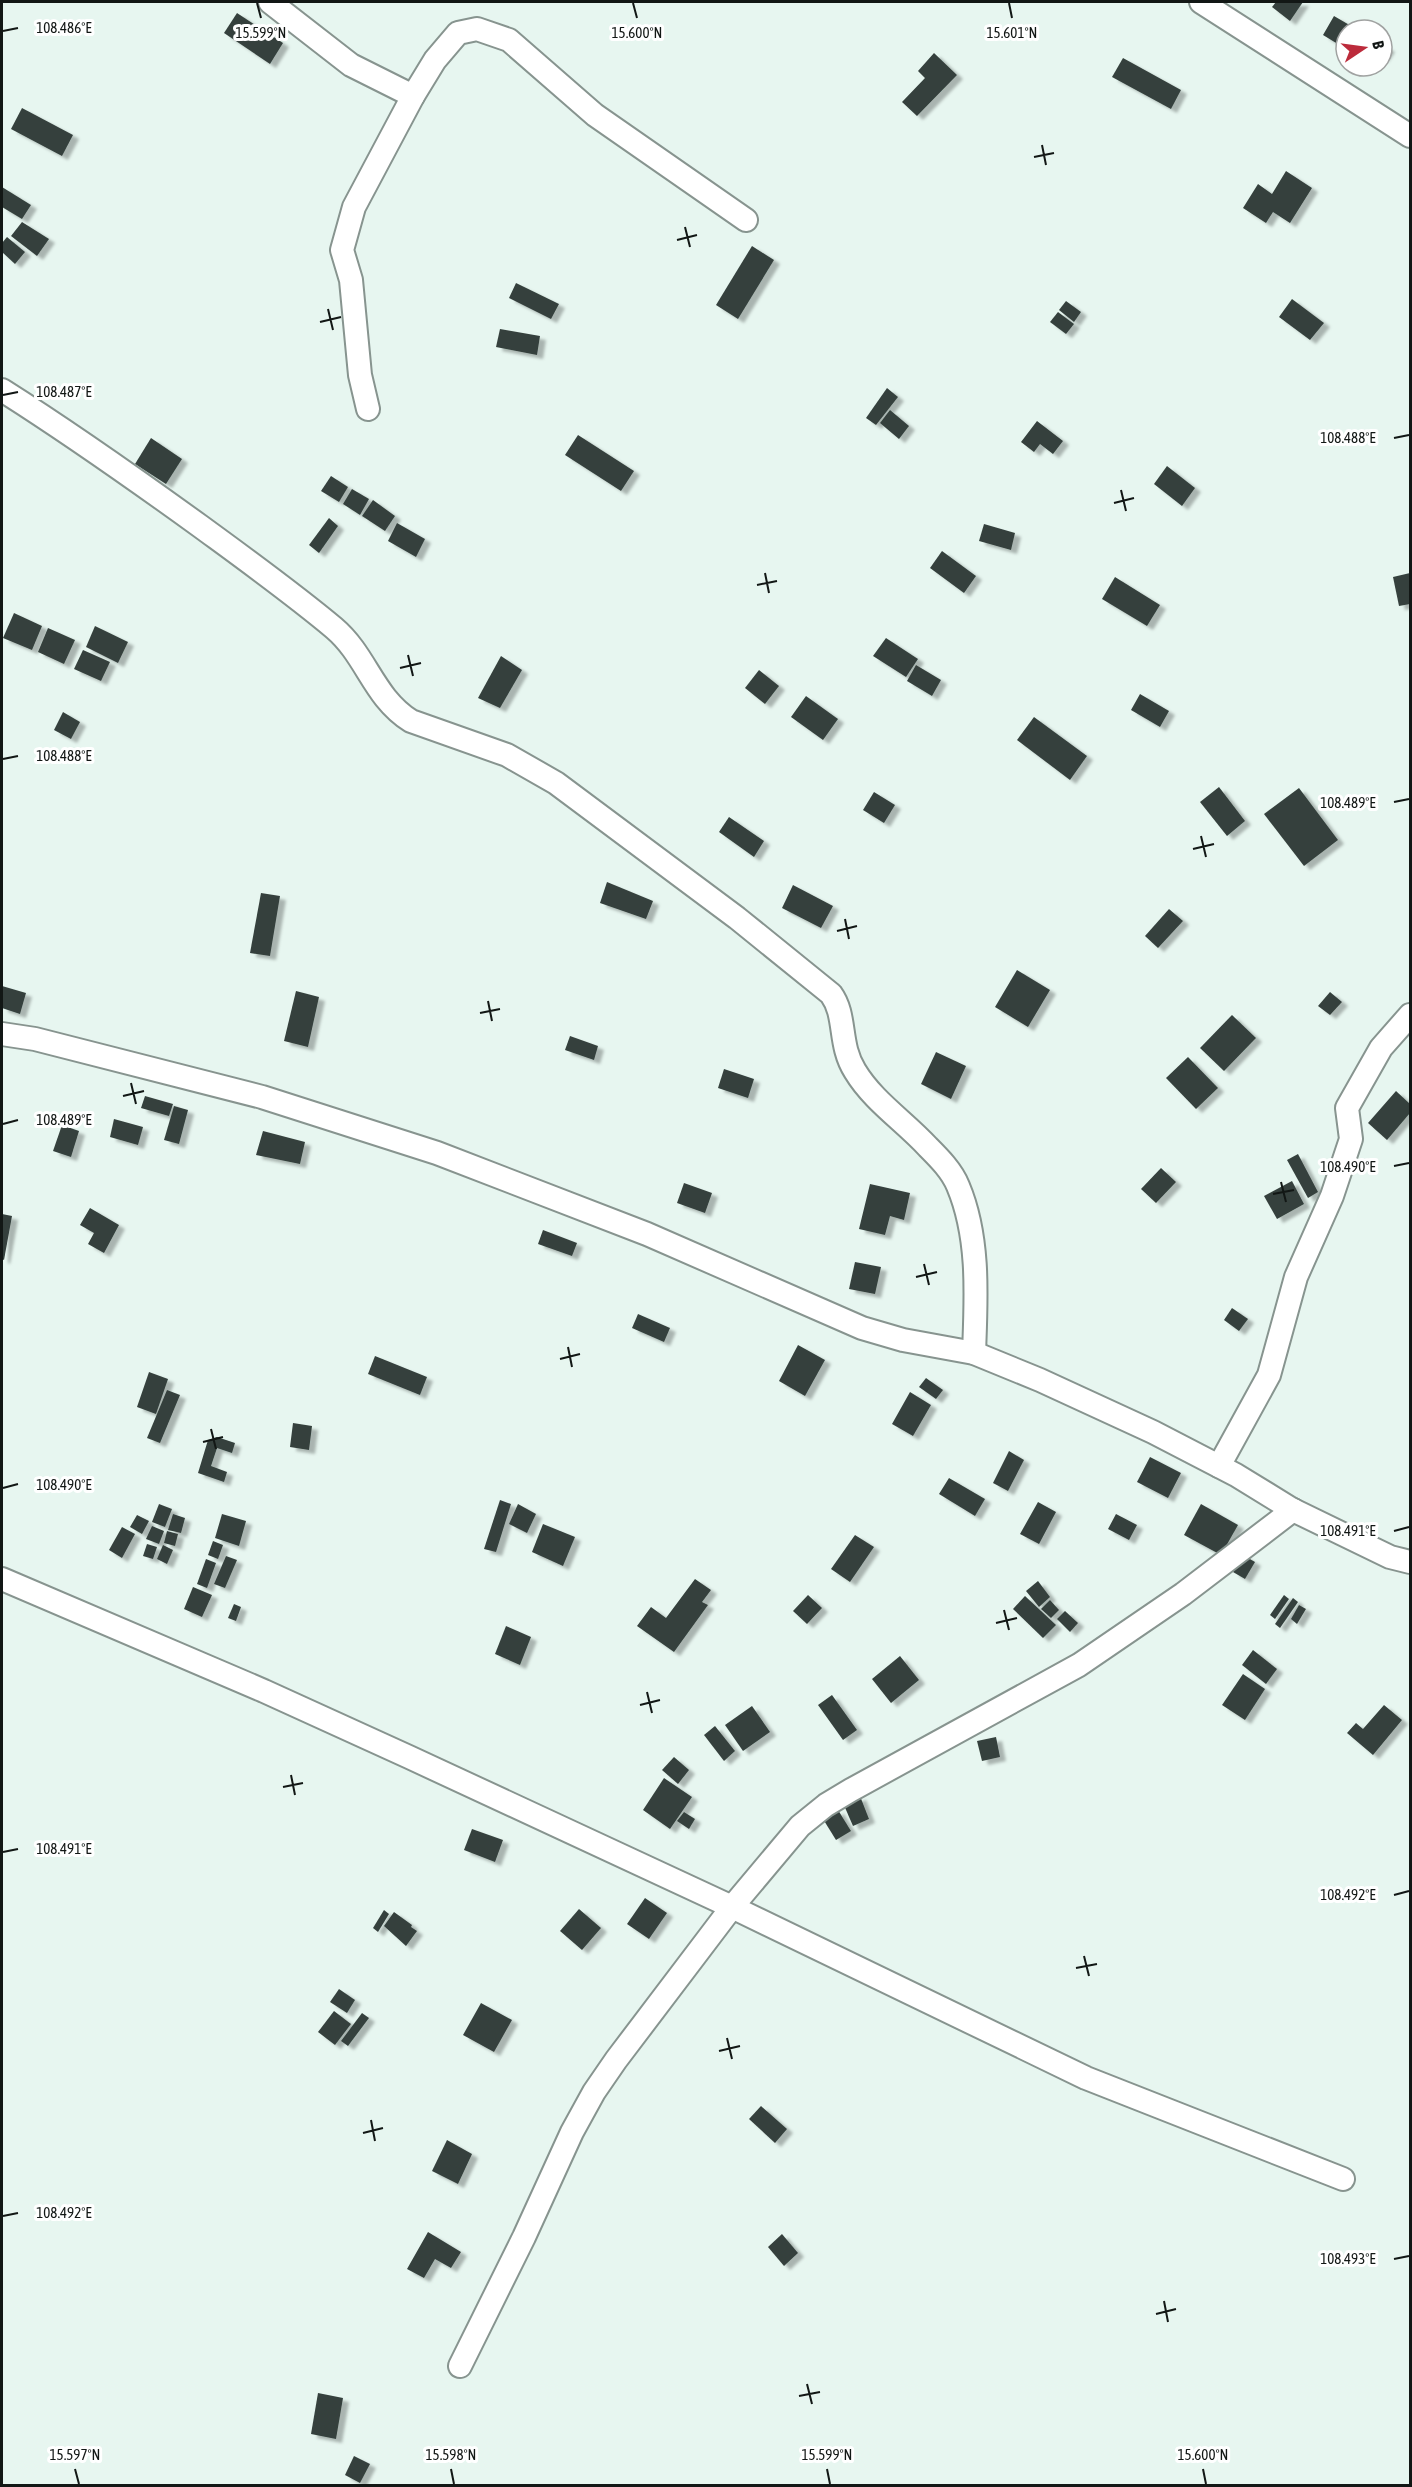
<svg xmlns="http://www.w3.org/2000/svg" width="1412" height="2487" font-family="'Asap Condensed',sans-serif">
	<defs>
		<filter id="shadow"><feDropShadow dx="6" dy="4" stdDeviation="1.5" flood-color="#0004"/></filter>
	</defs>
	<rect width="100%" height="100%" fill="#e7f6f0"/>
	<g fill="#35413d" filter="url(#shadow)">
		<path d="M1276,2h27l-13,19 -18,-14z"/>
		<path d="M237,13l46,30 -13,21 -46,-31z"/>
		<path d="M1334,16l24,14h-12v19l-23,-14z"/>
		<path d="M1382,44l7,4 -7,11z"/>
		<path d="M934,53l23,22 -40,41 -15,-14 23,-24 -7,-7z"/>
		<path d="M1123,58l58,32 -10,19 -59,-32z"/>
		<path d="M22,108l51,27 -11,21 -51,-27z"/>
		<path d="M1286,171l26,17 -22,35 -17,-11 -7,11 -23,-15 15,-24 14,10z"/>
		<path d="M2,187l29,18 -9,14 -20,-12z"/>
		<path d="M22,222l27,17 -12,17 -26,-20z"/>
		<path d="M7,237l18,15 -10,12 -13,-12v-9z"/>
		<path d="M752,246l22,14 -36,59 -22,-14z"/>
		<path d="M516,283l43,21 -8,15 -42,-21z"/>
		<path d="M1292,299l32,24 -14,17 -31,-23z"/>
		<path d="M1066,301l15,11 -7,10 -15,-12z"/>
		<path d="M1058,312l16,12 -8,10 -16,-12z"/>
		<path d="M500,329l40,7 -3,19 -41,-8z"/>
		<path d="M887,388l11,9 -22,28 -10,-7z"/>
		<path d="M890,410l19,16 -10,13 -19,-16z"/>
		<path d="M1037,421l26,20 -10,13 -13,-10 -6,8 -13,-10z"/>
		<path d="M578,435l56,36 -13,20 -56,-36z"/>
		<path d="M151,438l31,21 -16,25 -31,-20z"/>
		<path d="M1167,466l28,22 -13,18 -28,-22z"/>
		<path d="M331,476l17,11 -9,15 -18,-11z"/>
		<path d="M352,489l17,10 -9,16 -17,-11z"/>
		<path d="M373,500l22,16 -10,15 -23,-15z"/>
		<path d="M329,518l9,8 -19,27 -10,-8z"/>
		<path d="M397,523l28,16 -9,18 -28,-16z"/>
		<path d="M984,524l31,9 -4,17 -32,-9z"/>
		<path d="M942,551l34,25 -12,17 -34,-25z"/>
		<path d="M1410,573v31l-11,2 -6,-29z"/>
		<path d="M1115,577l45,28 -13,21 -45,-27z"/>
		<path d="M14,613l28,13 -10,24 -29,-12z"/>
		<path d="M95,626l33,16 -10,21 -32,-16z"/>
		<path d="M48,628l27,12 -11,24 -26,-12z"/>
		<path d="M886,638l32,21 -12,18 -33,-21z"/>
		<path d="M83,650l27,12 -9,19 -27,-12z"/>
		<path d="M501,656l21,14 -22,38 -22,-10z"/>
		<path d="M916,665l25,15 -9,16 -25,-15z"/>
		<path d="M759,670l20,16 -14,18 -20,-16z"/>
		<path d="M1140,694l29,17 -9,16 -29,-17z"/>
		<path d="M806,696l32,23 -15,21 -32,-23z"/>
		<path d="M63,712l17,10 -9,17 -17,-9z"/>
		<path d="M1034,717l53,39 -17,24 -53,-40z"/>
		<path d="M1219,787l26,34 -18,15 -27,-34z"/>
		<path d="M1299,788l39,52 -34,26 -40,-52z"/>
		<path d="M874,792l21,13 -11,18 -21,-13z"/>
		<path d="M729,817l35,24 -10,16 -35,-25z"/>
		<path d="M607,882l46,19 -7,18 -46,-16z"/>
		<path d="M793,885l40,21 -12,22 -39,-20z"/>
		<path d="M261,893l19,3 -10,60 -20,-3z"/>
		<path d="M1169,909l14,12 -25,27 -13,-12z"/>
		<path d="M1017,970l33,20 -22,37 -33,-20z"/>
		<path d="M2,986l24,7 -6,21 -18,-6z"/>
		<path d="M296,991l23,6 -11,50 -24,-6z"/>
		<path d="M1330,992l12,10 -12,13 -12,-9z"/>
		<path d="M1232,1015l24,23 -32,33 -24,-23z"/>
		<path d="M570,1036l28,10 -4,14 -29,-10z"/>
		<path d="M936,1052l30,14 -15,33 -30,-15z"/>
		<path d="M1188,1057l30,31 -22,21 -30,-31z"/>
		<path d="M724,1069l30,10 -6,19 -30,-10z"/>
		<path d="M1396,1091l14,13v9l-23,27 -19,-17z"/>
		<path d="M145,1096l28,8 -4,12 -28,-8z"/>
		<path d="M174,1106l14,4 -9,34 -15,-4z"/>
		<path d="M114,1119l29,8 -5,18 -28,-8z"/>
		<path d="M62,1125l17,6 -8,26 -18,-6z"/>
		<path d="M263,1131l42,11 -5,22 -44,-9z"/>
		<path d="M1298,1154l20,38 -10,6 -21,-38z"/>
		<path d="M1161,1168l15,14 -20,21 -15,-14z"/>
		<path d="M1292,1181l12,23 -27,15 -13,-23z"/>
		<path d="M684,1183l28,10 -7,20 -28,-10z"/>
		<path d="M870,1184l40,9 -6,27 -14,-4 -5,19 -26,-6z"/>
		<path d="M90,1208l29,17 -15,28 -16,-9 6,-11 -14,-8z"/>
		<path d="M2,1214l10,2 -8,44 -2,-1z"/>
		<path d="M543,1230l34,13 -5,13 -34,-12z"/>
		<path d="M855,1262l26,5 -6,27 -26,-5z"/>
		<path d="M1232,1308l16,11 -9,12 -15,-11z"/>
		<path d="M638,1314l32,14 -6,14 -32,-14z"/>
		<path d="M798,1345l27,15 -20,36 -26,-15z"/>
		<path d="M375,1356l52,21 -7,18 -52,-21z"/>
		<path d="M149,1372l19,7 -12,35 -19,-7z"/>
		<path d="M926,1378l17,12 -7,9 -17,-12z"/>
		<path d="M167,1390l13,5 -20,48 -13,-5z"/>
		<path d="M910,1392l21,13 -18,31 -21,-12z"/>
		<path d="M293,1423l19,3 -3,24 -19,-3z"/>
		<path d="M217,1437l18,6 -3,10 -15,-5 -6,18 16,6 -3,10 -26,-9 10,-33z"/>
		<path d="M1009,1451l15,9 -16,31 -15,-8z"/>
		<path d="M1150,1457l31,16 -13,25 -31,-16z"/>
		<path d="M949,1478l36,21 -10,17 -36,-22z"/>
		<path d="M500,1500l11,4 -15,48 -12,-3z"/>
		<path d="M1038,1502l18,10 -17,32 -19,-10z"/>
		<path d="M159,1504l13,5 -7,18 -13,-5z"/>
		<path d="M518,1504l18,10 -9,19 -18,-9z"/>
		<path d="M1201,1504l37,21 -17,30 -37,-20z"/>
		<path d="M173,1514l12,4 -4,15 -13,-3z"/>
		<path d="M222,1514l24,7 -7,25 -24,-8z"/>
		<path d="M1116,1514l21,11 -8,15 -21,-11z"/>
		<path d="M137,1515l12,6 -7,13 -12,-7z"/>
		<path d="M543,1524l32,13 -12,29 -31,-14z"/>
		<path d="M152,1526l12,5 -5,13 -13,-5z"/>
		<path d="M122,1527l13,7 -13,24 -13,-8z"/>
		<path d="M167,1531l11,3 -3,12 -11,-3z"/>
		<path d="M855,1535l19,12 -24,35 -19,-13z"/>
		<path d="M213,1541l10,4 -5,14 -10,-4z"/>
		<path d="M147,1544l10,3 -4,12 -10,-3z"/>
		<path d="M163,1545l10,5 -6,14 -10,-5z"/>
		<path d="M1243,1555l12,7 -10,17 -12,-7z"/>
		<path d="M226,1556l11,4 -12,28 -11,-4z"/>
		<path d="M206,1559l10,4 -9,25 -10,-4z"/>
		<path d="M695,1579l16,11 -9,12 6,3 -34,47 -37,-26 14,-19 15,11z"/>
		<path d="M1038,1581l12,16 -11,10 -13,-16z"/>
		<path d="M193,1587l19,8 -10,22 -18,-8z"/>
		<path d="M808,1595l14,13 -15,16 -14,-13z"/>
		<path d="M1284,1595l5,4 -14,20 -5,-4z"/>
		<path d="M1025,1596l31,29 -13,13 -30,-29z"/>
		<path d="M1293,1598l5,4 -18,26 -5,-4z"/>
		<path d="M1050,1600l9,10 -8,8 -10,-9z"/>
		<path d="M234,1604l7,3 -5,14 -8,-3z"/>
		<path d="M1299,1605l7,4 -9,15 -6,-5z"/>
		<path d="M1065,1611l13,12 -8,9 -13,-13z"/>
		<path d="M506,1626l25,11 -11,28 -25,-11z"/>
		<path d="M1253,1650l24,19 -11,15 -24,-19z"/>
		<path d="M900,1656l19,24 -28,23 -19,-24z"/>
		<path d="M1243,1674l22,15 -20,31 -23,-15z"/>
		<path d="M832,1695l25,35 -14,10 -25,-35z"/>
		<path d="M1384,1705l18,15 -29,35 -26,-22 9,-10 7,6z"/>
		<path d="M752,1706l18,26 -27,19 -18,-26z"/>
		<path d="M715,1726l20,25 -11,10 -20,-26z"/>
		<path d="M996,1737l4,20 -18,4 -5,-20z"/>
		<path d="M674,1757l15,13 -11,14 -16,-14z"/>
		<path d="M664,1778l28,19 -22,32 -27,-19z"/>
		<path d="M860,1796l9,23 -16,7 -10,-23z"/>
		<path d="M838,1810l13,21 -15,9 -13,-21z"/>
		<path d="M684,1812l11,7 -6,10 -12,-8z"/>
		<path d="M472,1829l31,11 -8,22 -31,-12z"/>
		<path d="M645,1898l22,15 -18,26 -22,-15z"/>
		<path d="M579,1909l22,19 -19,22 -22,-19z"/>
		<path d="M384,1910l5,4 -11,18 -5,-4z"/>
		<path d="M394,1912l18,13 -1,2 6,4 -11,15 -22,-20z"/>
		<path d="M339,1989l16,11 -8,13 -17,-11z"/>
		<path d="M481,2003l31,17 -18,32 -31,-17z"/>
		<path d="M334,2011l17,13 -16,21 -17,-13z"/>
		<path d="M362,2013l7,5 -21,28 -7,-5z"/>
		<path d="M761,2106l26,23 -12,14 -26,-24z"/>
		<path d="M447,2140l25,14 -14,30 -26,-13z"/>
		<path d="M428,2232l33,20 -10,16 -16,-9 -11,19 -17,-9z"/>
		<path d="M782,2234l16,19 -14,13 -16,-19z"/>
		<path d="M318,2393l25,5 -7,41 -25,-5z"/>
		<path d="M354,2456l16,8 -10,19 -15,-8z"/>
	</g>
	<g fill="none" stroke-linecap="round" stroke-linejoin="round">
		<g stroke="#87948f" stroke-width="26">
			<g id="minor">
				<path d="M270,2l81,63 62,31"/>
				<path d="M1201,2l209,134"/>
				<path d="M2,390c68,43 133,89 198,136 45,33 91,66 134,102 33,28 39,69 77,93l96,34 49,28 181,135 94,76c16,22 7,50 24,77 18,30 49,50 73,76 11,11 24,24 30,39 22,52 18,113 16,167"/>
				<path d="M368,409l-8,-34 -9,-95 -9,-30 12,-43 59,-111 22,-36 23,-27 19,-4 32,11 86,75 151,105"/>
				<path d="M2,1034l33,5 227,58 175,56 210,81 215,94 41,12 71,13 66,27 113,52 83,43 57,35 97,47 20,5"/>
				<path d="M1219,1466l50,-91 27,-98 36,-81 19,-57 -4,-31 34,-60 29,-33"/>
				<path d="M2,1579l262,112 145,66 323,150 354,171 257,101"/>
				<path d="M460,2366l64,-129 48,-105 22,-40 22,-32 116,-153 68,-81 26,-21 25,-15 228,-125 104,-71 110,-84"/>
			</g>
		</g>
		<use href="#minor" stroke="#fff" stroke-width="22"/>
	</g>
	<path fill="none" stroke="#121715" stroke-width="2" d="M257,3l4,15M633,3l4,15M1009,3l3,15M3,31l15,-3M1042,145l4,20M1034,157l20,-4M685,227l5,20M677,240l20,-5M328,309l5,21M320,322l21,-5M3,395l15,-3M1394,438l15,-3M1121,490l5,21M1114,503l20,-5M765,573l4,20M757,585l20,-4M408,655l5,21M400,668l21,-5M3,759l15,-3M1394,802l15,-3M1201,836l5,21M1193,849l21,-5M845,919l4,20M837,931l20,-5M488,1001l4,20M480,1013l20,-4M131,1083l5,21M123,1096l21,-5M3,1124l15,-4M1394,1166l15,-3M1281,1182l5,20M1273,1194l21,-4M924,1264l5,21M916,1277l21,-5M568,1347l4,20M560,1359l20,-5M211,1429l5,20M203,1442l20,-5M3,1488l15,-4M1394,1531l15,-4M1004,1610l5,20M996,1623l21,-5M647,1692l5,21M640,1705l20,-5M291,1775l4,20M283,1787l20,-4M3,1852l15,-3M1394,1895l15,-4M1084,1956l5,20M1076,1968l21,-4M727,2038l5,21M719,2051l21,-5M371,2120l4,21M363,2133l20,-5M3,2216l15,-3M1394,2259l15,-3M1164,2301l4,21M1156,2314l20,-5M807,2384l5,20M799,2396l21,-4M75,2469l4,15M451,2469l3,15M827,2469l3,15M1203,2469l3,15"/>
	<g font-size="15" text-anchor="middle" fill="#121715" stroke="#fff" stroke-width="6" stroke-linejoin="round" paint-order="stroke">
		<text x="64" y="33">108.486°E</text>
		<text x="261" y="38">15.599°N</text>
		<text x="637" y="38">15.600°N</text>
		<text x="1012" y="38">15.601°N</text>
		<text x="64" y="397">108.487°E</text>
		<text x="1348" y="443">108.488°E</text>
		<text x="64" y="761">108.488°E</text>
		<text x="1348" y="808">108.489°E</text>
		<text x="64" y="1125">108.489°E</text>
		<text x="1348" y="1172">108.490°E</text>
		<text x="64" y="1490">108.490°E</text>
		<text x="1348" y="1536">108.491°E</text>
		<text x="64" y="1854">108.491°E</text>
		<text x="1348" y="1900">108.492°E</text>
		<text x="64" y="2218">108.492°E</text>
		<text x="1348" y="2264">108.493°E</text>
		<text x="75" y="2460">15.597°N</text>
		<text x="451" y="2460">15.598°N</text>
		<text x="827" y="2460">15.599°N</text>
		<text x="1203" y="2460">15.600°N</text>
	</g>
	<rect width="1412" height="2487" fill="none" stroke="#121715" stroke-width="6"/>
	<g transform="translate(1364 48) rotate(77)"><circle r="28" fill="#ffffff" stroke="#a0a2a1" stroke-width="1.5"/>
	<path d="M0-4.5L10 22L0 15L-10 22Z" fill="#bc2b3b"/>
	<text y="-9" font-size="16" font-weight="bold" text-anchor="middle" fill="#121715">B</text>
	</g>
</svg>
